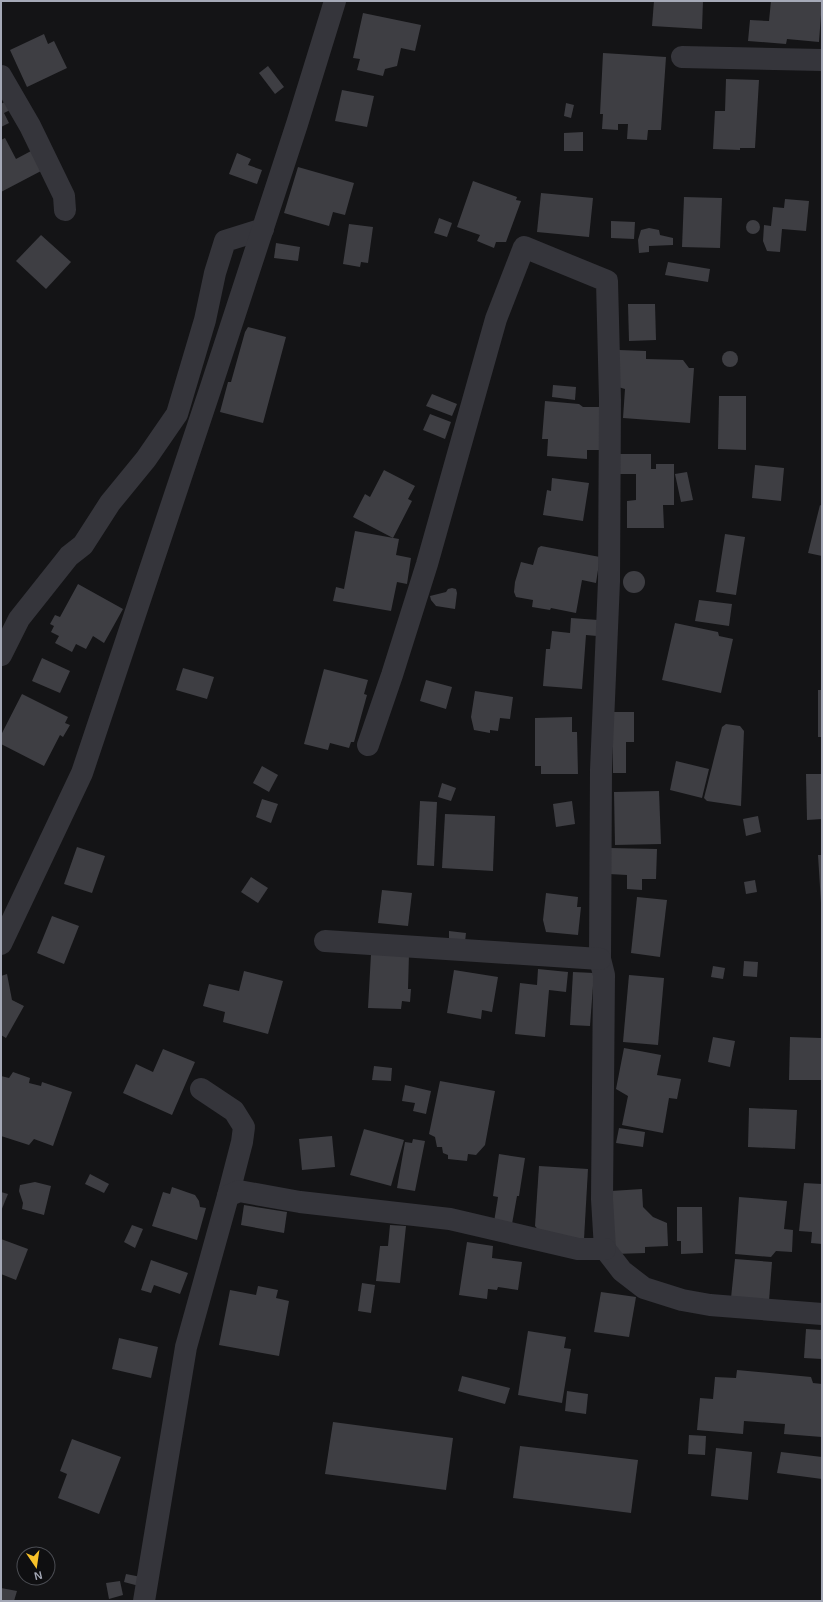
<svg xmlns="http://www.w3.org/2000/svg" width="823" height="1602" font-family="Arial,sans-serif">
	<rect width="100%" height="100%" fill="#141416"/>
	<g fill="#3e3e43">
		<path d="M654,1h49l-1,28 -50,-3z"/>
		<path d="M771,1h51l-3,41 -32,-3 -1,5 -38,-3 2,-21 19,1z"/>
		<path d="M363,13l58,12 -6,26 -14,-3 -4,18 -12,3 -2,7 -26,-6 3,-11 -7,-1z"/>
		<path d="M44,34l4,10 6,-3 13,27 -40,19 -17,-37z"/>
		<path d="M603,53l63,4 -5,73h-13l-1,10 -20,-1 1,-15h-10v6l-16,-1 1,-15h-3z"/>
		<path d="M268,66l16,21 -9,7 -16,-21z"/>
		<path d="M726,79l33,1 -4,68h-15v2l-27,-1 2,-38h10z"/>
		<path d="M342,90l32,6 -7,31 -32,-6z"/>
		<path d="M6,101l4,9 -6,3 5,10 -8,4v-23z"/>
		<path d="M566,103l8,2 -3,13 -7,-2z"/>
		<path d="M583,132v19h-19v-18z"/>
		<path d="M5,138l11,21 15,-8 10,20 -40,21v-52z"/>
		<path d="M237,153l14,6 -3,6 14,5 -5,14 -28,-10z"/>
		<path d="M298,167l56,16 -9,32 -12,-3 -4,14 -45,-13z"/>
		<path d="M473,181l44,16 -1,3 5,1 -15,41h-10l-2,6 -17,-7 3,-6 -23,-8z"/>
		<path d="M541,193l52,5 -4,39 -52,-5z"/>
		<path d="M684,197l38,1 -2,50 -38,-1z"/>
		<path d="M785,199l24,2 -3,30 -24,-2 -2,23 -13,-1 -4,-10 1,-16 7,1 2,-19 11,1z"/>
		<path d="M439,218l13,5 -5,14 -13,-4z"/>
		<circle cx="753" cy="227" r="7"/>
		<path d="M611,221l24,1 -1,17 -23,-1z"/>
		<path d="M349,224l24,3 -5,36 -7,-1 -1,5 -17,-3z"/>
		<path d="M649,228l10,2 1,5 13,3v7l-24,1v6l-10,1 -1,-13 3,-10z"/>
		<path d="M41,235l30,27 -25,27 -30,-28z"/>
		<path d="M276,243l24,4 -2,14 -24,-3z"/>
		<path d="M668,262l42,7 -2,13 -43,-7z"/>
		<path d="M628,304h27l1,36 -27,1z"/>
		<path d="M248,327l38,10 -23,86 -43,-11 8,-30h3l14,-50z"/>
		<path d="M619,350l27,1v8l37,1 6,8h5l-4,55 -67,-5 2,-29 -7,-2z"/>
		<circle cx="730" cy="359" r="8"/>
		<path d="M553,385l23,2 -1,13 -23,-3z"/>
		<path d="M432,394l25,10 -5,12 -26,-10z"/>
		<path d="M719,396h27v54l-28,-1z"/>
		<path d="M545,401l34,3 4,3h17v43h-13v9l-40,-3 1,-17h-6z"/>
		<path d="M430,414l21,8 -6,17 -22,-9z"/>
		<path d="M620,454h31v15h5v-5h18v41h-11l1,23h-37v-27l9,-1v-26h-16z"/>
		<path d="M755,465l29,3 -3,33 -29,-3z"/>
		<path d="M384,470l31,16 -7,13 4,2 -19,37 -40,-21 12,-23 5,3z"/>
		<path d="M687,472l6,28 -12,2 -6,-28z"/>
		<path d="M552,478l37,5 -6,38 -40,-6 4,-25 4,1z"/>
		<path d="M820,505l2,1v50l-14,-3z"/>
		<path d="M355,531l44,8 -3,16 15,3 -4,26 -10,-2 -6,29 -58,-10 3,-14 8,2z"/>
		<path d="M725,534l20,3 -9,58 -20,-3z"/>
		<path d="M541,546l59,11 -4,26 -14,-3 -6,33 -25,-5 -1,2 -18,-3 1,-7 -17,-3 -2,-5 1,-10 6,-20 12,3 5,-17z"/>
		<circle cx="634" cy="582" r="11"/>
		<path d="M78,584l45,25 -19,34 -11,-7 -7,13 -10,-5 -4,8 -17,-9 4,-7 -8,-4 3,-6 -4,-2 5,-9 5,2z"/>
		<path d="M452,588l4,1 1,4 -2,16 -19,-3 -5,-6 -1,-4 16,-4 2,-3z"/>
		<path d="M699,600l33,4 -3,22 -34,-5z"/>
		<path d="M571,618l27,2 -1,16 -11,-1 -4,54 -39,-3 3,-37h4l2,-18 18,2z"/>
		<path d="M675,623l43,9 1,4 14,3 -12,54 -59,-13z"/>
		<path d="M42,658l28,13 -10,22 -28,-12z"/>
		<path d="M183,668l31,9 -7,22 -31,-9z"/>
		<path d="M324,669l44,11 -4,14 3,1 -13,47h-3l-2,6 -19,-5 -2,7 -24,-6z"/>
		<path d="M426,680l26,7 -6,22 -26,-8z"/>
		<rect x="818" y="690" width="4" height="47"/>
		<path d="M475,691l38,6 -3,22 -10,-1 -2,13 -8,-1v3l-16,-3 -3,-13z"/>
		<path d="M22,694l46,23 -3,6 5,2 -7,12 -3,-2 -16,31 -43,-22v-9z"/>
		<path d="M613,712h21v30h-8v31h-13z"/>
		<path d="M572,717v15h5l1,42h-37v-8h-6v-48z"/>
		<path d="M726,724l14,2 4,5 -3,75 -34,-5 -3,-3 18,-71z"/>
		<path d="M676,761l33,8 -7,29 -32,-8z"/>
		<path d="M262,766l16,9 -9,17 -16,-9z"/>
		<path d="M806,774h16v45l-15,1z"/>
		<path d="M442,783l14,5 -5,13 -13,-4z"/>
		<path d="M659,791l2,53 -46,1 -1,-53z"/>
		<path d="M262,799l16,5 -7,19 -15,-6z"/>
		<path d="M420,801l17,1 -3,64 -17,-1z"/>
		<path d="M572,801l3,23 -19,3 -3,-23z"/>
		<path d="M445,814l50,2 -2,55 -51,-3z"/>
		<path d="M758,816l3,16 -15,4 -3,-17z"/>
		<path d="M77,847l28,9 -13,37 -28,-9z"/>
		<path d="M610,848l47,1 -1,30h-14v11l-15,-1v-14l-18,-1z"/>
		<path d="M818,855h4v48h-1z"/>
		<path d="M251,877l17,11 -10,15 -17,-11z"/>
		<path d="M755,880l2,12 -11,2 -2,-12z"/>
		<path d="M382,890l30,3 -4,33 -30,-3z"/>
		<path d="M546,893l32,4 -1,10h4l-3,28 -32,-3 -3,-12z"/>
		<path d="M637,897l30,3 -7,57 -29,-4z"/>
		<path d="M52,916l27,10 -15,38 -27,-11z"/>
		<path d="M449,931l17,2 -1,9 -16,-1z"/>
		<path d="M371,954h38l-1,35h3l-1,13 -8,-1 -1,8 -33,-1z"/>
		<path d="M744,961l14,1 -1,15 -14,-1z"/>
		<path d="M713,966l12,2 -2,11 -12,-2z"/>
		<path d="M538,969l30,3 -2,20 -17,-2 -4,47 -30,-3 5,-51 17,2z"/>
		<path d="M454,970l44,7 -6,35 -10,-2 -1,9 -34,-6z"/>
		<path d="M244,971l39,10 -15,53 -45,-12 2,-10 -22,-6 6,-22 30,7z"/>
		<path d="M573,972l21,1 -4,53 -20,-1z"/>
		<path d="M7,974l5,26 12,6 -18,32 -5,-3v-59z"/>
		<path d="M629,975l35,3 -6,67 -35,-3z"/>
		<path d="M713,1037l22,4 -5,26 -22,-5z"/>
		<path d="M790,1037l32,1v42h-33z"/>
		<path d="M624,1048l37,7 -4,20 24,4 -4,20 -8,-1 -6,35 -41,-8 6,-29 -12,-7z"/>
		<path d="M163,1049l32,13 -23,53 -49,-22 13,-29 17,8z"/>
		<path d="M374,1066l18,2 -1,13 -19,-1z"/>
		<path d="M13,1072l17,6 -1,5 12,3 1,-4 30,10 -19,54 -19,-7 -5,6 -28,-9v-60l8,2z"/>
		<path d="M440,1081l55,10 -10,54 -9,10 -8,-1 -1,7 -19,-2v-4l-5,-2 -1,-6h-5l-2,-10 -6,-3z"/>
		<path d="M405,1085l26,6 -5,23 -13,-3 2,-8 -13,-2z"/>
		<path d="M749,1108l48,2 -2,39 -47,-2z"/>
		<path d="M619,1128l26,4 -2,15 -27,-4z"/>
		<path d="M364,1129l40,11 -13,46 -41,-11z"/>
		<path d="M332,1136l3,31 -33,3 -3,-31z"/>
		<path d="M413,1139l12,2 -10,50 -18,-3 8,-46 7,1z"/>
		<path d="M499,1154l26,4 -6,38h-2l-5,28 -18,-2 4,-25 -5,-1z"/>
		<path d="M539,1166l49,3 -4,70 -43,-6 -6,-7z"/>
		<path d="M90,1174l19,10 -5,9 -19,-9z"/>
		<path d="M35,1182l16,4 -7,29 -22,-6 1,-6 -4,-12 1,-6z"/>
		<path d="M804,1183l18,1v60l-11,-1 1,-11 -13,-1z"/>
		<path d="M172,1187l23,8 4,6 1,6 6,1 -9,32 -45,-14 11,-34 7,2z"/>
		<path d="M642,1189l1,18 10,10 14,6 1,23 -23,1v6l-31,1 -3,-63z"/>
		<path d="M1,1192l7,2 -7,17z"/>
		<path d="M739,1197l48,4 -3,28 9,1 -1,22 -16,-1 -5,6 -36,-3z"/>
		<path d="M244,1205l43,7 -3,21 -43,-8z"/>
		<path d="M677,1207h25l1,46 -22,1v-13h-4z"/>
		<path d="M132,1225l11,4 -8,19 -11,-6z"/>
		<path d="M390,1225l16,1 -6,57 -24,-2 4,-35h8z"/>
		<path d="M1,1239l27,10 -12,31 -15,-6z"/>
		<path d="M467,1242l26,4 -1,12 30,4 -4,28 -20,-3 -1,3 -9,-1 -1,10 -28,-4z"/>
		<path d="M735,1259l37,3 -3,39 -38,-3z"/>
		<path d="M151,1260l37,13 -8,21 -26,-9 -3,8 -10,-3z"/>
		<path d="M362,1283l13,2 -4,28 -13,-2z"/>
		<path d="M258,1286l20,4 -2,8 13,3 -10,55 -60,-11 11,-55 26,5z"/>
		<path d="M601,1292l35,5 -7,40 -35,-5z"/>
		<path d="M806,1329l16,1v29l-18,-1z"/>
		<path d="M528,1331l38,6 -2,11 7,1 -9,54 -44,-8z"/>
		<path d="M119,1338l39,9 -7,31 -39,-9z"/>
		<path d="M737,1370l74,7 2,6 9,1v53l-38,-3 1,-10 -41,-3 -1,13 -46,-4 3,-32 13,1 2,-22 21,1z"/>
		<path d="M462,1376l48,12 -5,16 -47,-13z"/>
		<path d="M567,1391l21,3 -2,20 -21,-3z"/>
		<path d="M333,1422l120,16 -7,52 -121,-16z"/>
		<path d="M689,1435l17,1 -1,19 -17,-1z"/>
		<path d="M72,1439l49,18 -22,57 -41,-16 9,-24 -7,-3z"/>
		<path d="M520,1446l118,14 -7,53 -118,-15z"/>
		<path d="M716,1448l36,4 -4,48 -37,-4z"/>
		<path d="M781,1452l41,5v22l-45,-6z"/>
		<path d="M126,1574l15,3 -2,9 -15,-4z"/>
		<path d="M120,1581l3,14 -14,4 -3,-16z"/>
		<path d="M1,1588l16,3 -3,10h-13z"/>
	</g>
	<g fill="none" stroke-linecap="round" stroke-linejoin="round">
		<g stroke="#35353b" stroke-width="22">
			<path d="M682,57l140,3"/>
			<path d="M1,76l29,50 34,70 1,14"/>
			<path d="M1,655l18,-36 50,-63 14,-11 27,-42 36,-44 31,-45 28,-94 10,-47 10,-32 38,-12"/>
			<path d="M368,745l24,-70 35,-111 69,-245 28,-72 83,34 3,119 -1,181 -8,189 -1,189 4,16 -2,224 3,50 17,22 22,17 38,12 28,5 112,9"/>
			<path d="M325,941l275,18"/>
			<path d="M1,944l81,-171 128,-383 87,-266 38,-123"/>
			<path d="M201,1089l33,22 10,16 -2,15 -14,54"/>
			<path d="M144,1601l42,-254 42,-151 11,-5 61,11 150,17 128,30h27"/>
		</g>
	</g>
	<rect width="823" height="1602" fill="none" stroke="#a5a9b7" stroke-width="4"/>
	<g transform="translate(36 1566) rotate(167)"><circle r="19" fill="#0f0f11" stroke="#4b4d53"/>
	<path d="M0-3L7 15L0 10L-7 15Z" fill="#f8c22a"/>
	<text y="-6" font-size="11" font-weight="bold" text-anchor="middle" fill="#a5a9b7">N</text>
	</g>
</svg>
